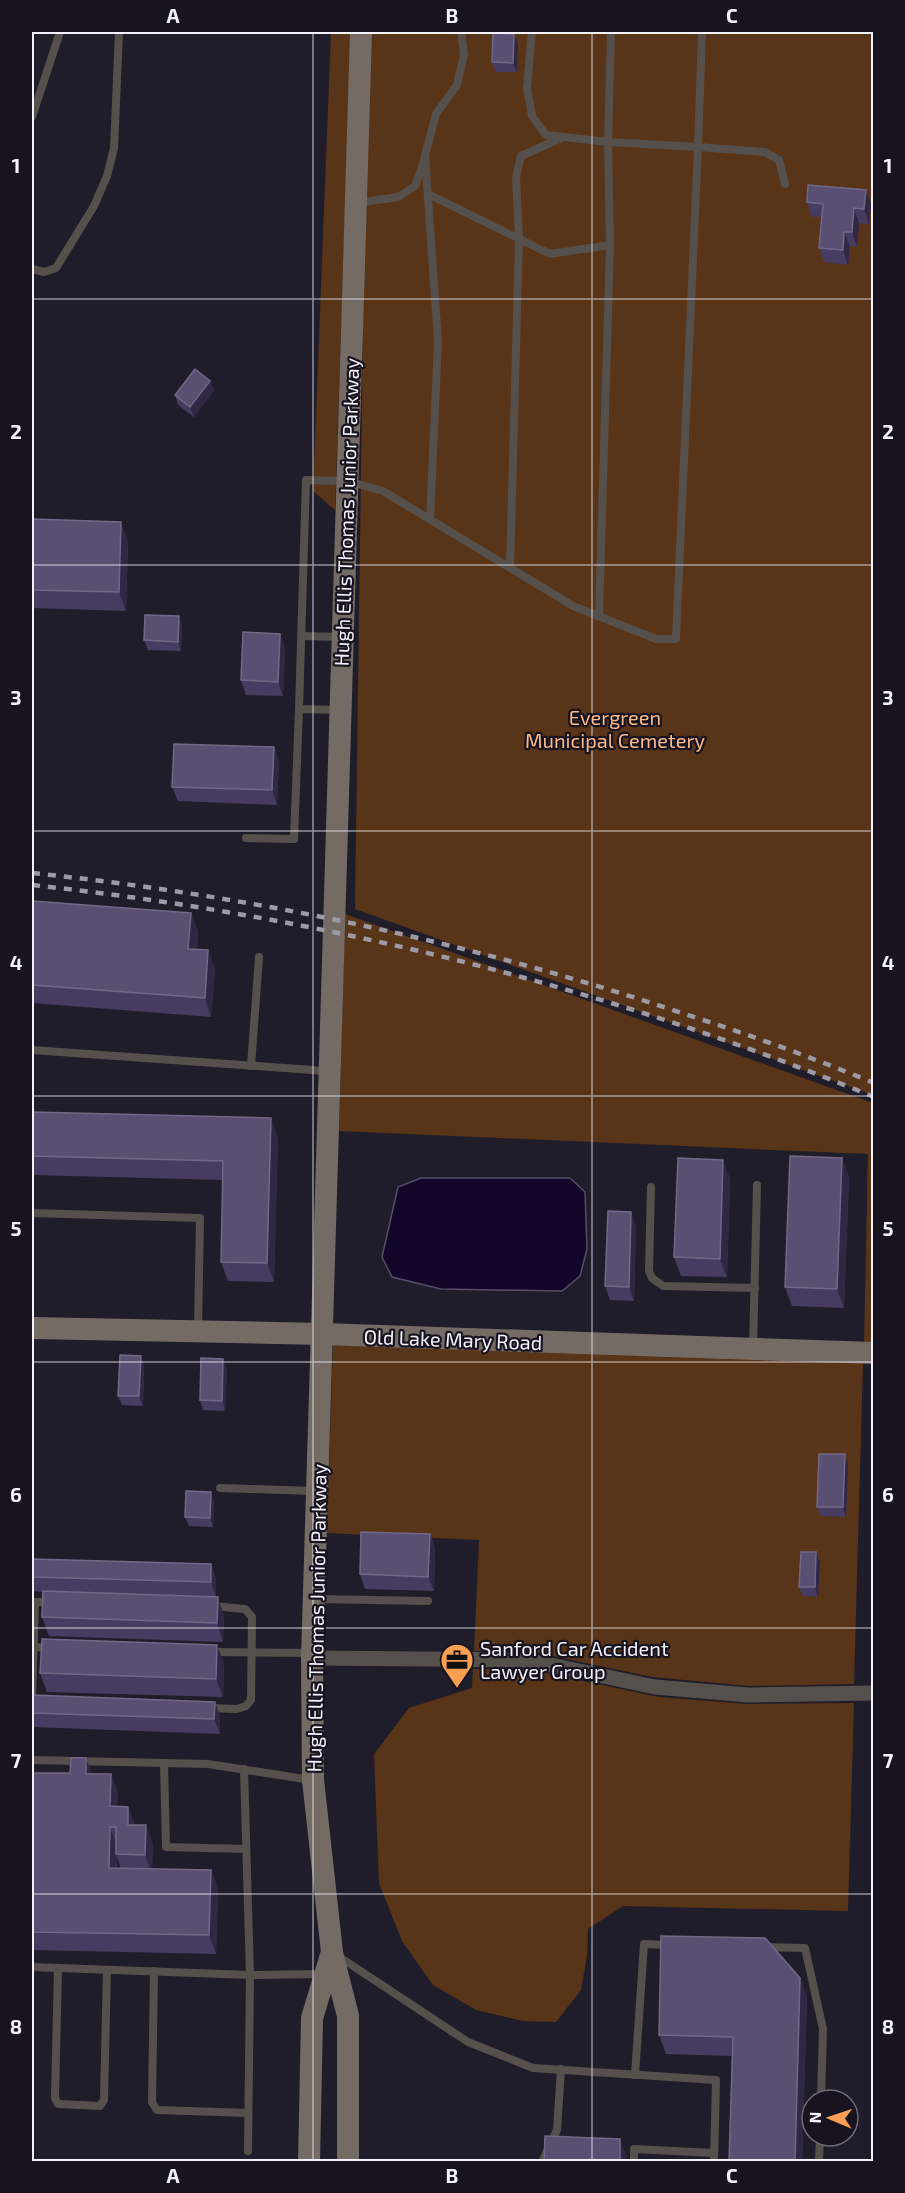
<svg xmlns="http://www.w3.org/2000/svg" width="905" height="2193" font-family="'Exo 2',sans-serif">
	<rect width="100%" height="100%" fill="#201d2a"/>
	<g fill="#583418">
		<path d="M331,32h20l-16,478 -22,-19z"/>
		<path d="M367,32h506v1063l-518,-186z"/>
		<path d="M345,914l528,189v240h-9l4,-189 -529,-23z"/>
		<path d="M333,1343l530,19 -9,322 -105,2 -97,-9 -123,-26h-55l5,-111 -152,-7z"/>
		<path d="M473,1669h53l133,28 89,7 106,-1 -6,208 -225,-5 -35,23 -1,27 -6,34 -25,32 -33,-1 -47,-11 -43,-25 -31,-44 -23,-58 -5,-129 35,-46 63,-20z"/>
	</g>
	<path fill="#13062a" stroke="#564c68" stroke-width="1.5" d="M421,1178h149l15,14 2,57 -7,27 -18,15 -121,-2 -49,-12 -10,-20 16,-70z"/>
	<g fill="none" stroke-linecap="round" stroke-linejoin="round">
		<g stroke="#56504c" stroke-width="8">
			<path d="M702,32l-4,115 67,5 14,8 6,24"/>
			<path d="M32,117l28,-85"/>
			<path d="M425,155l13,186 -8,178"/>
			<path d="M428,194l122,60 60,-9 -2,-103 3,-110"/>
			<path d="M357,203l41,-6 17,-11 7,-19 14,-53 21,-29 7,-31 -3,-22"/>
			<path d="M32,269l12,3 12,-4 38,-62 13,-30 7,-28 5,-116"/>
			<path d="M510,568l9,-329 -3,-62 5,-21 40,-18"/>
			<path d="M599,617l11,-372"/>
			<path d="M302,636l38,1"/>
			<path d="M299,709l7,-229 41,1 36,10 190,115 83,33h20l22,-492 -90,-5 -62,-7 -14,-19 -5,-28 5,-56"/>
			<path d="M246,838l48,1 5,-130 40,1"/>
			<path d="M32,1050l294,21"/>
			<path d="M251,1066l8,-109"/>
			<path d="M651,1187l-2,84 3,7 11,8 92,2"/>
			<path d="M32,1213l168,5 -2,112"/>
			<path d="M753,1348l4,-163"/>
			<path d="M220,1488l93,3"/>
			<path d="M316,1599l112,2"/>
			<path d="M32,1602h19"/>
			<path d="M32,1647l18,1"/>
			<path d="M212,1652l99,1"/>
			<path d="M32,1698l3,-96"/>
			<path d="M209,1708l28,1 9,-3 5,-6 1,-83 -7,-8 -32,-3"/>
			<path d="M32,1760l176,4 103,16"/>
			<path d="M164,1763l2,84 80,2"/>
			<path d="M244,1769l6,206 72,-1"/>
			<path d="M763,1947l42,1 18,81 -2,71"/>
			<path d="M338,1956l130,86 65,26 183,12 -2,82"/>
			<path d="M32,1967l218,8 -2,176"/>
			<path d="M58,1968l-3,130 3,6 42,2 4,-6 3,-130"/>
			<path d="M154,1971l-2,131 5,8 91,3"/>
			<path d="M635,2075l9,-131 26,1"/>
			<path d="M542,2162l15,-32 4,-61"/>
			<path d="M634,2162v-13l80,4"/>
			<path d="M819,2162l1,-26"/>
		</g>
		<path stroke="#56504c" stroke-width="15" d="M312,1658l215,2 128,27 94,8 125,-2"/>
		<g stroke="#756b65" stroke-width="22">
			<path d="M32,1328l291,6 551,19"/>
			<path d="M332,1953l16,63v146"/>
			<path d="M309,2162l3,-144 20,-66 -19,-172 -1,-122 49,-1626"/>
		</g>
		<g stroke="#9d9aa5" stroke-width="4.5" stroke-dasharray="8 8" stroke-linecap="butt">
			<path d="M32,873c221,23 438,69 650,140 65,21 129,44 192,70"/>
			<path d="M32,885c289,31 572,101 842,212"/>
		</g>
	</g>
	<g fill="#463c61" fill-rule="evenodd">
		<path d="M518,43l-1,29h-21l-4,-10z"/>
		<path d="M807,202l64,2 -2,20 -10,-1 -2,24 -7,-1 -2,19 -24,-3 -5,-14 2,-31h-9z"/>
		<path d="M210,381l4,9 -20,27 -16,-12 -3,-10z"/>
		<path d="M32,519l96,22 -2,70 -94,-3z"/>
		<path d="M179,616l3,10 -1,25 -33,-1 -4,-10z"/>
		<path d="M280,634l5,14 -2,48 -37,-1 -5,-15z"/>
		<path d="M274,747l5,15 -2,43 -99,-4 -6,-14z"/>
		<path d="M32,901l159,12 7,19 -1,17 11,1 7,19 -4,48 -179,-14z"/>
		<path d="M32,1112l246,25 -4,145 -46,-1 -7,-19 2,-82 -191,-5z"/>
		<path d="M842,1158l7,19 -5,131 -52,-2 -7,-19z"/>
		<path d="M730,1178l-3,99 -46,-1 -7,-19z"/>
		<path d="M636,1226l-2,75 -24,-1 -5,-14z"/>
		<path d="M223,1359l4,10 -2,42 -22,-1 -3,-10z"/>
		<path d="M144,1365l-1,41 -21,-1 -4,-9z"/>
		<path d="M848,1464l-2,53 -25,-1 -4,-9z"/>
		<path d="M214,1502l-1,25 -24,-1 -4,-9z"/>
		<path d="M430,1534l5,15 -1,42 -69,-2 -5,-15z"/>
		<path d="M816,1552l4,10 -2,35 -15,-1 -4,-9z"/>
		<path d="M32,1559l179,5 5,15v18l8,19 -1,26 -174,-6 -7,-19 1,-25 -11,-1z"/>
		<path d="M224,1663l-1,34 -176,-5 -7,-19z"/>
		<path d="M32,1695l188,21v18l-188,-7z"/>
		<path d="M32,1773l79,1 7,19 -1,13 11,1 7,18 18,19 -1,25 59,1 7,19 -2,65 -184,-4zM117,1857l4,12h-4z"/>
		<path d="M800,1978l7,19 -5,165h-73l3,-106 -66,-2 -7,-19z"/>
	</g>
	<g fill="#2f2744">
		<path d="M514,34l4,9 -1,29 -4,-9z"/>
		<path d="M866,190l5,14 -2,20 -5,-15z"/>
		<path d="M854,208l5,15 -2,24 -5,-15z"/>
		<path d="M844,232l6,14 -2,19 -5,-15z"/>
		<path d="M210,381l4,9 -20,27 -4,-10z"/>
		<path d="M121,522l7,19 -2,70 -7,-19z"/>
		<path d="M179,616l3,10 -1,25 -3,-9z"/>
		<path d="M280,634l5,14 -2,48 -5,-14z"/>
		<path d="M274,747l5,15 -2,43 -5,-15z"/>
		<path d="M191,913l7,19 -3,36 -7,-19z"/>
		<path d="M208,950l7,19 -4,48 -6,-19z"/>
		<path d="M271,1118l7,19 -4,145 -7,-19z"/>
		<path d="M842,1158l7,19 -5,131 -7,-19z"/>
		<path d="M723,1160l7,18 -3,99 -7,-18z"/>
		<path d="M631,1212l5,14 -2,75 -5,-14z"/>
		<path d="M141,1356l3,9 -1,41 -4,-10z"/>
		<path d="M223,1359l4,10 -2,42 -3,-10z"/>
		<path d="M845,1454l3,10 -2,53 -3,-10z"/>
		<path d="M211,1492l3,10 -1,25 -3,-9z"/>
		<path d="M430,1534l5,15 -1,42 -6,-14z"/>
		<path d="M816,1552l4,10 -2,35 -3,-10z"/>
		<path d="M211,1564l5,15v18l-5,-15z"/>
		<path d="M218,1597l6,19 -1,26 -6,-19z"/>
		<path d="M217,1645l7,18 -1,34 -7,-18z"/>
		<path d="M215,1702l5,14v18l-6,-15z"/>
		<path d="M86,1758l7,19 -7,-3z"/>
		<path d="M111,1774l7,19 -1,32 -7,-19z"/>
		<path d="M128,1807l7,18h-7z"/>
		<path d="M146,1825l7,19 -1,30 -7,-19z"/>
		<path d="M110,1827l7,19 -1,8 1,3 -1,30 -7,-19z"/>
		<path d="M211,1870l7,19 -2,65 -7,-19z"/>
		<path d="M800,1978l7,19 -5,165h-7z"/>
		<path d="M620,2139l7,18v5h-7z"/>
	</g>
	<g fill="#594f72" stroke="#716887" stroke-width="1.5">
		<path d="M493,33l21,1 -1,29 -21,-1z"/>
		<path d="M808,185l58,5 -2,19 -10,-1 -2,24h-8l-1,18 -24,-2 4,-44 -16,-2z"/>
		<path d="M195,369l15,12 -20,26 -15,-12z"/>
		<path d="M32,519l89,3 -2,70 -87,-2z"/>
		<path d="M145,615l34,1 -1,26 -34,-2z"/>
		<path d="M243,632l37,2 -2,48 -37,-2z"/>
		<path d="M174,744l100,3 -2,43 -100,-3z"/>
		<path d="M32,901l159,12 -3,36 20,1 -3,48 -173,-13z"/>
		<path d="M32,1112l239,6 -4,145 -46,-1 2,-101 -191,-5z"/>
		<path d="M790,1156l52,2 -5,131 -52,-2z"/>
		<path d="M678,1158l45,2 -3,99 -46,-2z"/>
		<path d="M608,1211l23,1 -2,75 -24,-1z"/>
		<path d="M120,1355l21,1 -2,40h-21z"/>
		<path d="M201,1358l22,1 -1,42 -22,-1z"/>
		<path d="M819,1454h26l-2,53h-26z"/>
		<path d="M186,1491l25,1 -1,26 -25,-1z"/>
		<path d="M361,1532l69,2 -2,43 -68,-3z"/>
		<path d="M801,1552h15l-1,35h-16z"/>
		<path d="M32,1559l179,5v18l-179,-5z"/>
		<path d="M43,1591l175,6 -1,26 -175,-6z"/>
		<path d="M42,1639l175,6 -1,34 -176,-6z"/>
		<path d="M32,1695l183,7 -1,17 -182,-6z"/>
		<path d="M71,1758h15v16h25l-1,32 18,1v18h18l-1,30 -29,-1v-27h-6l-1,41 102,2 -2,65 -177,-3v-159h38z"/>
		<path d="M661,1936l104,2 35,40 -5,184h-66l4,-125 -74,-2z"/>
		<path d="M545,2136l75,3v23h-76z"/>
	</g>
	<path fill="none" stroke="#f3f1fa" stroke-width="1.5" stroke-opacity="0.55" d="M313,32v2130M592,32v2130M32,299h842M32,565h842M32,831h842M32,1096h842M32,1362h842M32,1628h842M32,1894h842"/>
	<defs>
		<g id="office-pin" transform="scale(1.725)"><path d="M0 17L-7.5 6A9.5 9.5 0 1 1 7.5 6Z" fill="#fb9e52" stroke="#171420"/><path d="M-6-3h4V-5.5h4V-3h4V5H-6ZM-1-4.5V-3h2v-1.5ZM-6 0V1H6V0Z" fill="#111"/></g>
	</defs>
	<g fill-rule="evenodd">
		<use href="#office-pin" x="457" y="1660"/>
	</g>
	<g text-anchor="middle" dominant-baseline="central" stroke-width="4.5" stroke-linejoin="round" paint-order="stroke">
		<g font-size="20" fill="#f3f1fa" stroke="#171420">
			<text transform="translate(346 512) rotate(-88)">Hugh Ellis Thomas Junior Parkway</text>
			<text transform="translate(453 1339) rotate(2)">Old Lake Mary Road</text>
			<text transform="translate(316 1618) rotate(-89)">Hugh Ellis Thomas Junior Parkway</text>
		</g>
		<g font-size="20" fill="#fbb989" stroke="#171420">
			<text x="615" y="717">Evergreen<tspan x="615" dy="23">Municipal Cemetery</tspan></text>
		</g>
		<g font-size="20" fill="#f3f1fa" stroke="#171420" text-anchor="start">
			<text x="480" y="1648">Sanford Car Accident<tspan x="480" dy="23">Lawyer Group</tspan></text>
		</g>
	</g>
	<rect width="905" height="2193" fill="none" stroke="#171420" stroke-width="66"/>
	<g transform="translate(830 2118) rotate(272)"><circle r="28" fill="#171420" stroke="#6f6c77" stroke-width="1.5"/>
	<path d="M0-4.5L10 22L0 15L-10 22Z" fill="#fb9e52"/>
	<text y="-9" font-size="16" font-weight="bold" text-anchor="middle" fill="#f3f1fa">N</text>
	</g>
	<rect x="33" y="33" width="839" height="2127" fill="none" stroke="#f3f1fa" stroke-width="2"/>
	<g font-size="20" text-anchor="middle" font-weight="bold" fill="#f3f1fa">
		<text x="173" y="23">A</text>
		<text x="452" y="23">B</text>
		<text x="732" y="23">C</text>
		<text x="16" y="173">1</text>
		<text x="888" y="173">1</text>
		<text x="16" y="439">2</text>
		<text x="888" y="439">2</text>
		<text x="16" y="705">3</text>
		<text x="888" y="705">3</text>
		<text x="16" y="970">4</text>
		<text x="888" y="970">4</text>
		<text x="16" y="1236">5</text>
		<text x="888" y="1236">5</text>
		<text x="16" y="1502">6</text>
		<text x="888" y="1502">6</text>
		<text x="16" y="1768">7</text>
		<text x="888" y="1768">7</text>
		<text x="16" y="2034">8</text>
		<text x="888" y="2034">8</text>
		<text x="173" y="2183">A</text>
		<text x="452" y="2183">B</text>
		<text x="732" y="2183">C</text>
	</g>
</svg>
